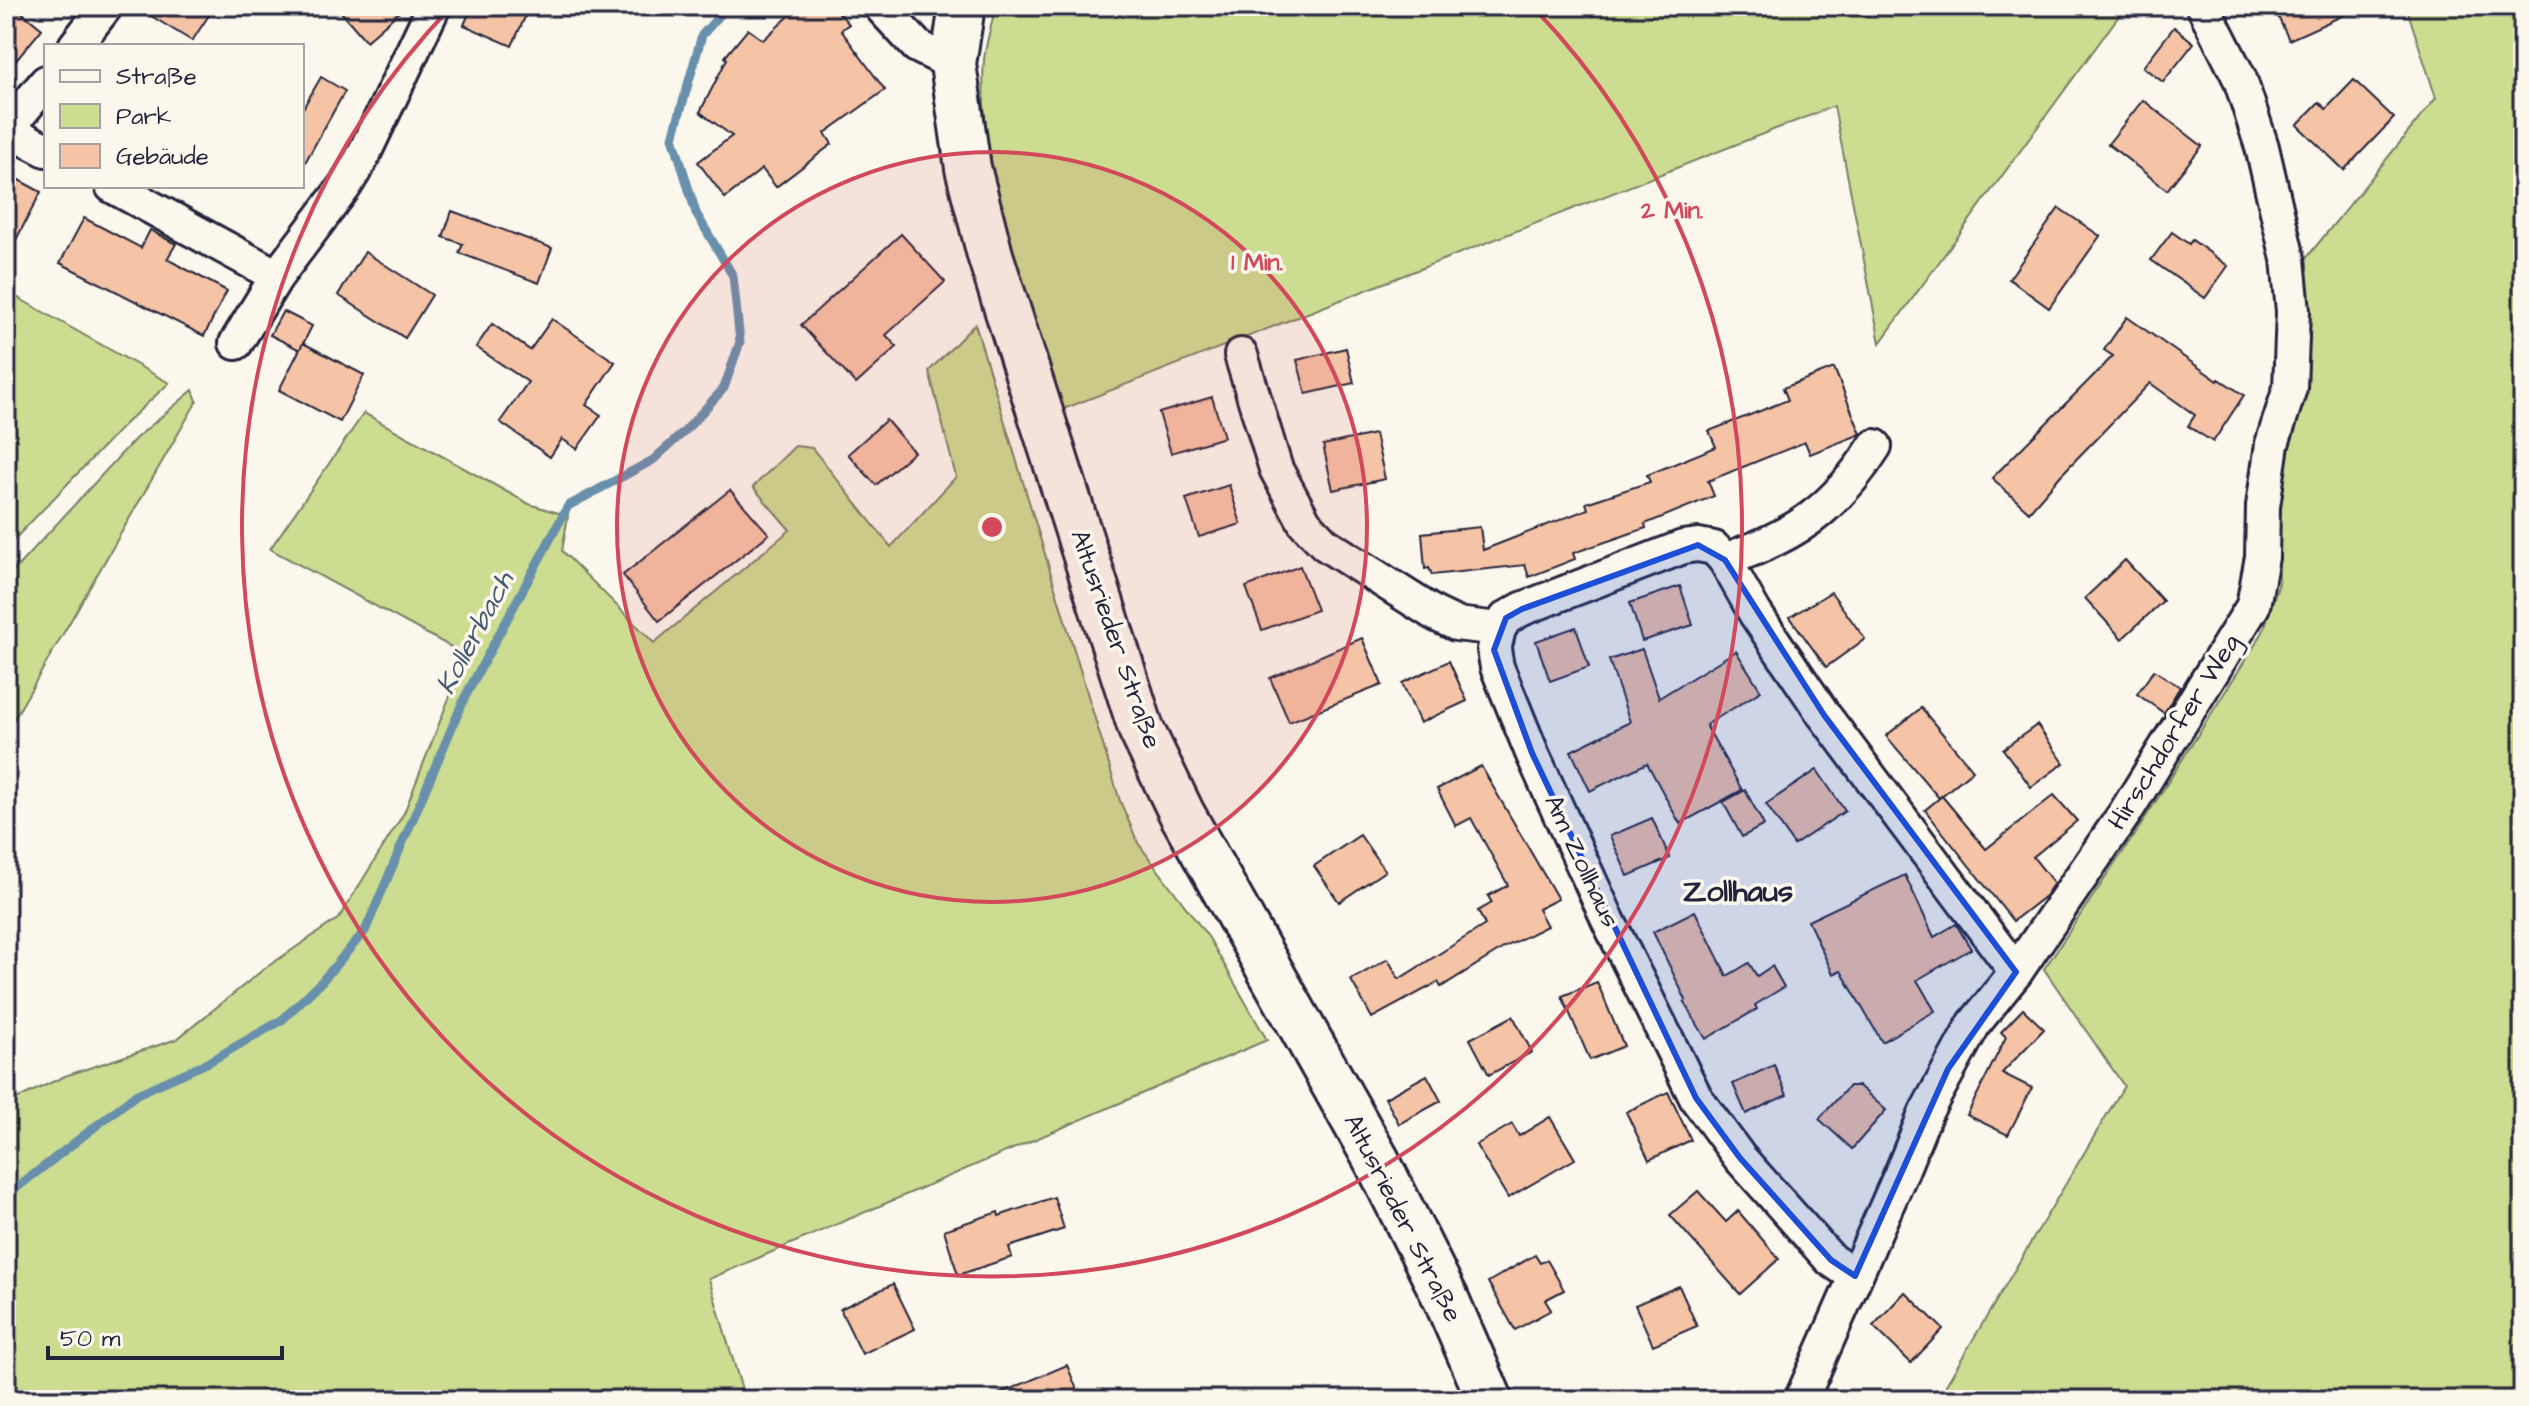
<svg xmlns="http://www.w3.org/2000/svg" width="2529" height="1406" font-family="'Architects Daughter',sans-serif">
	<rect width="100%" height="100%" fill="#fbf7ec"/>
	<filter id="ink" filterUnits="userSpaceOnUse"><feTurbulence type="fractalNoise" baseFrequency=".0125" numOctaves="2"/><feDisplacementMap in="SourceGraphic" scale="16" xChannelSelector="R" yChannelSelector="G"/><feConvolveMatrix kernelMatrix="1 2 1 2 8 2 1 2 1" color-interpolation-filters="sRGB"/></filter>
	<g filter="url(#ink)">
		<g fill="#ccdc90" stroke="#777f66" stroke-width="2">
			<path d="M996,6h1130l-246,337 -46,-237 -773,304c-30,-102 -85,-245 -77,-350 2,-18 8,-37 12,-54z"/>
			<path d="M2406,6h117v1394h-576l-1,-15 178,-299 -80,-117 93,-138 126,-199 16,-49 -1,-78 26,-244 132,-163z"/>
			<path d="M6,291l163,92 -45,42 -118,123z"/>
			<path d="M975,324l145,477 18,42 71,95 58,102 -558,239 36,121h-739v-296l59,-28 112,-37 87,-70 75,-51 65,-105 62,-158 -196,-106 94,-136 165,91 39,12 -6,35 92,92 136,-113 -37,-43 42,-41 17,2 79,99 65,-70 -27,-106z"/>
			<path d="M193,390l4,11 -191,332v-154l129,-140z"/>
		</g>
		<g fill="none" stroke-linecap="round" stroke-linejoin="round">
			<path stroke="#6890ac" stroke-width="9" d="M6,1196l131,-102 70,-31 75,-43 40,-39 43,-50 100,-234 103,-191 85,-46 32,-29 39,-43 16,-46 -7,-66 -37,-63 -23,-76 29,-102 26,-29"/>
		</g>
		<g fill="#f5c3a5" stroke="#22223b" stroke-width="2">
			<path d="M6,6h8l28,23 -36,44z"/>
			<path d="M135,6h80l-23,35z"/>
			<path d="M336,6h70l-40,35z"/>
			<path d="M472,6h58l-18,40 -48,-21z"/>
			<path d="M800,6h33l16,18 -8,6 44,60 -60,43 7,11 -56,43 -14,-18 -37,29 -27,-36 34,-26 -32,-24 27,-53 -2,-2 23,-28 15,11z"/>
			<path d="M2273,6h91l-75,34z"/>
			<path d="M2174,27l20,16 -31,39 -20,-15z"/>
			<path d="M321,77l24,14 -43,77v-58z"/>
			<path d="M2354,80l40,38 -50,52 -47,-45 22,-23 7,7z"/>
			<path d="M2143,100l59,46 -35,44 -59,-46z"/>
			<path d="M6,173l35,19 -35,67z"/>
			<path d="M2059,208l41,28 -51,72 -40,-29z"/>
			<path d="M452,211l100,37 -13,35 -80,-30 4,-9 -20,-7z"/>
			<path d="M84,218l57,30 9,-18 26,14 -9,15 60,32 -23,45 -144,-73z"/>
			<path d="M2172,232l17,12 3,-4 36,26 -23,32 -54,-38z"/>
			<path d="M901,234l44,48 -59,53 11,12 -41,37 -55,-59z"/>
			<path d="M365,252l67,43 -27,43 -67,-43z"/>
			<path d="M283,311l29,15 -12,24 -30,-15z"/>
			<path d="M2127,317l91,64 1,-2 25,16 -31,47 -25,-16 7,-11 -45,-32 -89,92 -32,37 -37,-34 121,-122 -9,-6z"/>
			<path d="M552,319l63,43 -29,43 15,10 -24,34 -15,-10 -12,18 -50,-35 28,-40 -52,-35 16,-23 38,26z"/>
			<path d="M303,343l61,32 -24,47 -61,-32z"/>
			<path d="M1346,348l8,35 -48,11 -9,-34z"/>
			<path d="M1834,368l27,66 -51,20 -5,-12 -97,39 6,15 -69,28 1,4 -73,25 2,6 -46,18 -4,-12 -93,10 -3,-7 -4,1 -3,-36 58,-6 3,23 105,-41 -2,-6 64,-21 -3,-7 69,-28 -7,-16 79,-31 -5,-12z"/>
			<path d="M1212,397l12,40 -53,16 -12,-40z"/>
			<path d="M886,420l28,32 -38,33 -28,-31z"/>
			<path d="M1375,434l10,45 -52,11 -10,-45z"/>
			<path d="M1229,485l12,39 -42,13 -13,-38z"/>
			<path d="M730,490l39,44 -110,87 -36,-46z"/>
			<path d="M2125,560l38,41 -41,38 -37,-41z"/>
			<path d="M1300,566l17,44 -55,20 -16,-43z"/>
			<path d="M1680,586l13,39 -51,16 -12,-38z"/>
			<path d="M1831,592l34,47 -39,28 -36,-50z"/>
			<path d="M1576,627l13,40 -39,14 -14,-40z"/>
			<path d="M1362,638l20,47 -93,37 -19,-44z"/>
			<path d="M1642,649l17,49 77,-47 25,40 -55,34 36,65 -62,34 -33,-61 -57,28 -19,-40 59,-29 -21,-62z"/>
			<path d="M1449,661l18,40 -47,22 -18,-40z"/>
			<path d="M2154,670l26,17 -16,26 -27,-19z"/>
			<path d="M1921,708l52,62 -34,28 -53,-62z"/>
			<path d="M2037,725l27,38 -33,24 -28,-38z"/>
			<path d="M1481,766l77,133 -20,10 9,17 -42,21 -64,40 -3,-5 -66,36 -21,-38 37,-21 11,20 86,-54 -7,-14 14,-8 -4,-7 20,-11 -37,-67 -15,8 -19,-37z"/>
			<path d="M1817,770l28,41 -51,34 -28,-41z"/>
			<path d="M1745,790l19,35 -22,12 -19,-35z"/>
			<path d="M2054,795l23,26 -44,36 21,26 -9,13 -32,25 -88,-111 17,-14 44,53z"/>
			<path d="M1652,818l18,40 -42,18 -18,-40z"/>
			<path d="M1360,835l25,36 -46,31 -25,-36z"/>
			<path d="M1905,875l29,62 22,-13 15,25 -54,31 18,31 -53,31 -41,-71 -8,3 -25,-53z"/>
			<path d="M1695,911l32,65 22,-13 8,13 15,-10 12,21 -29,18 2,4 -51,30 -22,-37 2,-2 -33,-68z"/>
			<path d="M1597,982l27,64 -34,14 -28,-64z"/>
			<path d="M2023,1009l21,20 -42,44 30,15 -24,47 -41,-20 39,-78 -5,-5z"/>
			<path d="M1513,1016l19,36 -43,23 -19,-36z"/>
			<path d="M1774,1065l13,30 -41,19 -13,-30z"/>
			<path d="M1427,1075l14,26 -42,23 -14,-26z"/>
			<path d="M1849,1086h10l27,24 -34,39 -33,-30z"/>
			<path d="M1668,1092l23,48 -42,20 -23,-48z"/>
			<path d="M1550,1117l25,42 -67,39 -32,-53 36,-21 7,12z"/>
			<path d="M1698,1191l28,31 12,-11 41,48 -39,35 -70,-79z"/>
			<path d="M1054,1197l10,32 -55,18 3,10 -54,18 -14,-45 54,-18 1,4z"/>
			<path d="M1535,1255l5,8 7,-3 17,30 -19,10 6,10 -36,20 -27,-48z"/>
			<path d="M893,1284l22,45 -53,25 -22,-45z"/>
			<path d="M1679,1286l18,40 -44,19 -18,-40z"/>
			<path d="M1905,1292l38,37 -32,34 -38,-37z"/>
			<path d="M1067,1365l14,35h-97z"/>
		</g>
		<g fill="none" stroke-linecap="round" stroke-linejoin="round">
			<g stroke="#22223b" stroke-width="38">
				<g id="minor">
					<path d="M880,6l37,40 36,18"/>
					<path d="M75,46l31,-40"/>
					<path d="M6,129l40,21"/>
					<path d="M7,129l39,-47"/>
					<path d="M112,186l165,90"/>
					<path d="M236,343l41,-67 68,-90 16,-26 73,-154"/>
					<path d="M1241,355l35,114 29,54 20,21 110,70 21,10 43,5"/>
					<path d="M1725,560c71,-25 109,-50 150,-114"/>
					<path d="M1855,1276l-24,-16 -91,-102 -44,-60 -88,-178 -76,-167 -35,-86 -3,-17 5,-21 7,-11 16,-9 161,-62 15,-2 16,3 11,12 30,53 69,102 192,257"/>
					<path d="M1801,1400l101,-229 24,-59 48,-88 42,-52 109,-159 128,-207 9,-49 1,-51 9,-62 18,-56 3,-77 -5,-52 -26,-112 -22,-68 -37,-73"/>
				</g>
			</g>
			<g stroke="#22223b" stroke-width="50">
				<path id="secondary" d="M962,6l-9,58 15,104 22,87 151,474 41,85 195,347 69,138 44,101"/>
			</g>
			<use href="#minor" stroke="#fbf7ec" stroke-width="32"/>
			<use href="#secondary" stroke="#fbf7ec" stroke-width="44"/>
		</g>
	</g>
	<path fill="#1d4ed8" fill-opacity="0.2" stroke="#1d4ed8" stroke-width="6" stroke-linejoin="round" d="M1698,545l27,15 99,155 192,257 -68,97 -93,207 -24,-16 -91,-102 -44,-60 -164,-345 -38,-103 12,-32 16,-9z"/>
	<circle cx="992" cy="527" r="375" fill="#d1495b" fill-opacity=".12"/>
	<g fill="none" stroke="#d1495b" stroke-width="4">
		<circle cx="992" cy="527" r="375"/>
		<path d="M1532 6A750 750 0 1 1 452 6"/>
	</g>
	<g text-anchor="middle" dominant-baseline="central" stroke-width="7" stroke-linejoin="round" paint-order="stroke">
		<g font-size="26" fill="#22223b" stroke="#fbf7ec">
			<text transform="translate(1116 639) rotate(71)">Altusrieder Straße</text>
			<text transform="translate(2174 732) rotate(-58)">Hirschdorfer Weg</text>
			<text transform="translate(1582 861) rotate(65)">Am Zollhaus</text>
			<text transform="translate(1403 1218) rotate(63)">Altusrieder Straße</text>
		</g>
		<g font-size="28" font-style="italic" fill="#455974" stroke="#fbf7ec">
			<text transform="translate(475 633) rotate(-62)">Kollerbach</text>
		</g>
		<g font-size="30" font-weight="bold" fill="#22223b" stroke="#fbf7ec">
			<text x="1738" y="892">Zollhaus</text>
		</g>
	</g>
	<circle cx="992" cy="527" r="12" fill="#d1495b" stroke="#fbf7ec" stroke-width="4"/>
	<g font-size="24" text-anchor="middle" font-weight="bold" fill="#d1495b" stroke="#fbf7ec" stroke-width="7" stroke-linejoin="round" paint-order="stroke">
		<text x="1672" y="218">2 Min.</text>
		<text x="1257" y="270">1 Min.</text>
	</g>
	<rect width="2529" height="1406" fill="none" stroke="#fbf7ec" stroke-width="32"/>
	<rect x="16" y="16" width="2497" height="1374" fill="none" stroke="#22223b" stroke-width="3" filter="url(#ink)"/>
	<rect x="44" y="44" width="260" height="144" fill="#fbf7ec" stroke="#a4a2a5" stroke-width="2"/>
	<rect x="60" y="70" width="40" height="12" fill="#fbf7ec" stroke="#a4a2a5" stroke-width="2"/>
	<text x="116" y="84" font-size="24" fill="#22223b">Straße</text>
	<rect x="60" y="104" width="40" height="24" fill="#ccdc90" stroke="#a4a2a5" stroke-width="2"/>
	<text x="116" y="124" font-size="24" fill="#22223b">Park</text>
	<rect x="60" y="144" width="40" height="24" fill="#f5c3a5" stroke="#a4a2a5" stroke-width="2"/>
	<text x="116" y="164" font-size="24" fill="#22223b">Gebäude</text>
	<path d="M48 1346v12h234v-12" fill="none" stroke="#22223b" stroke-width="4"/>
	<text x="60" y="1346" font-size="24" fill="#22223b" stroke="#fbf7ec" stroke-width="6" paint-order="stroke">50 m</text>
</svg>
